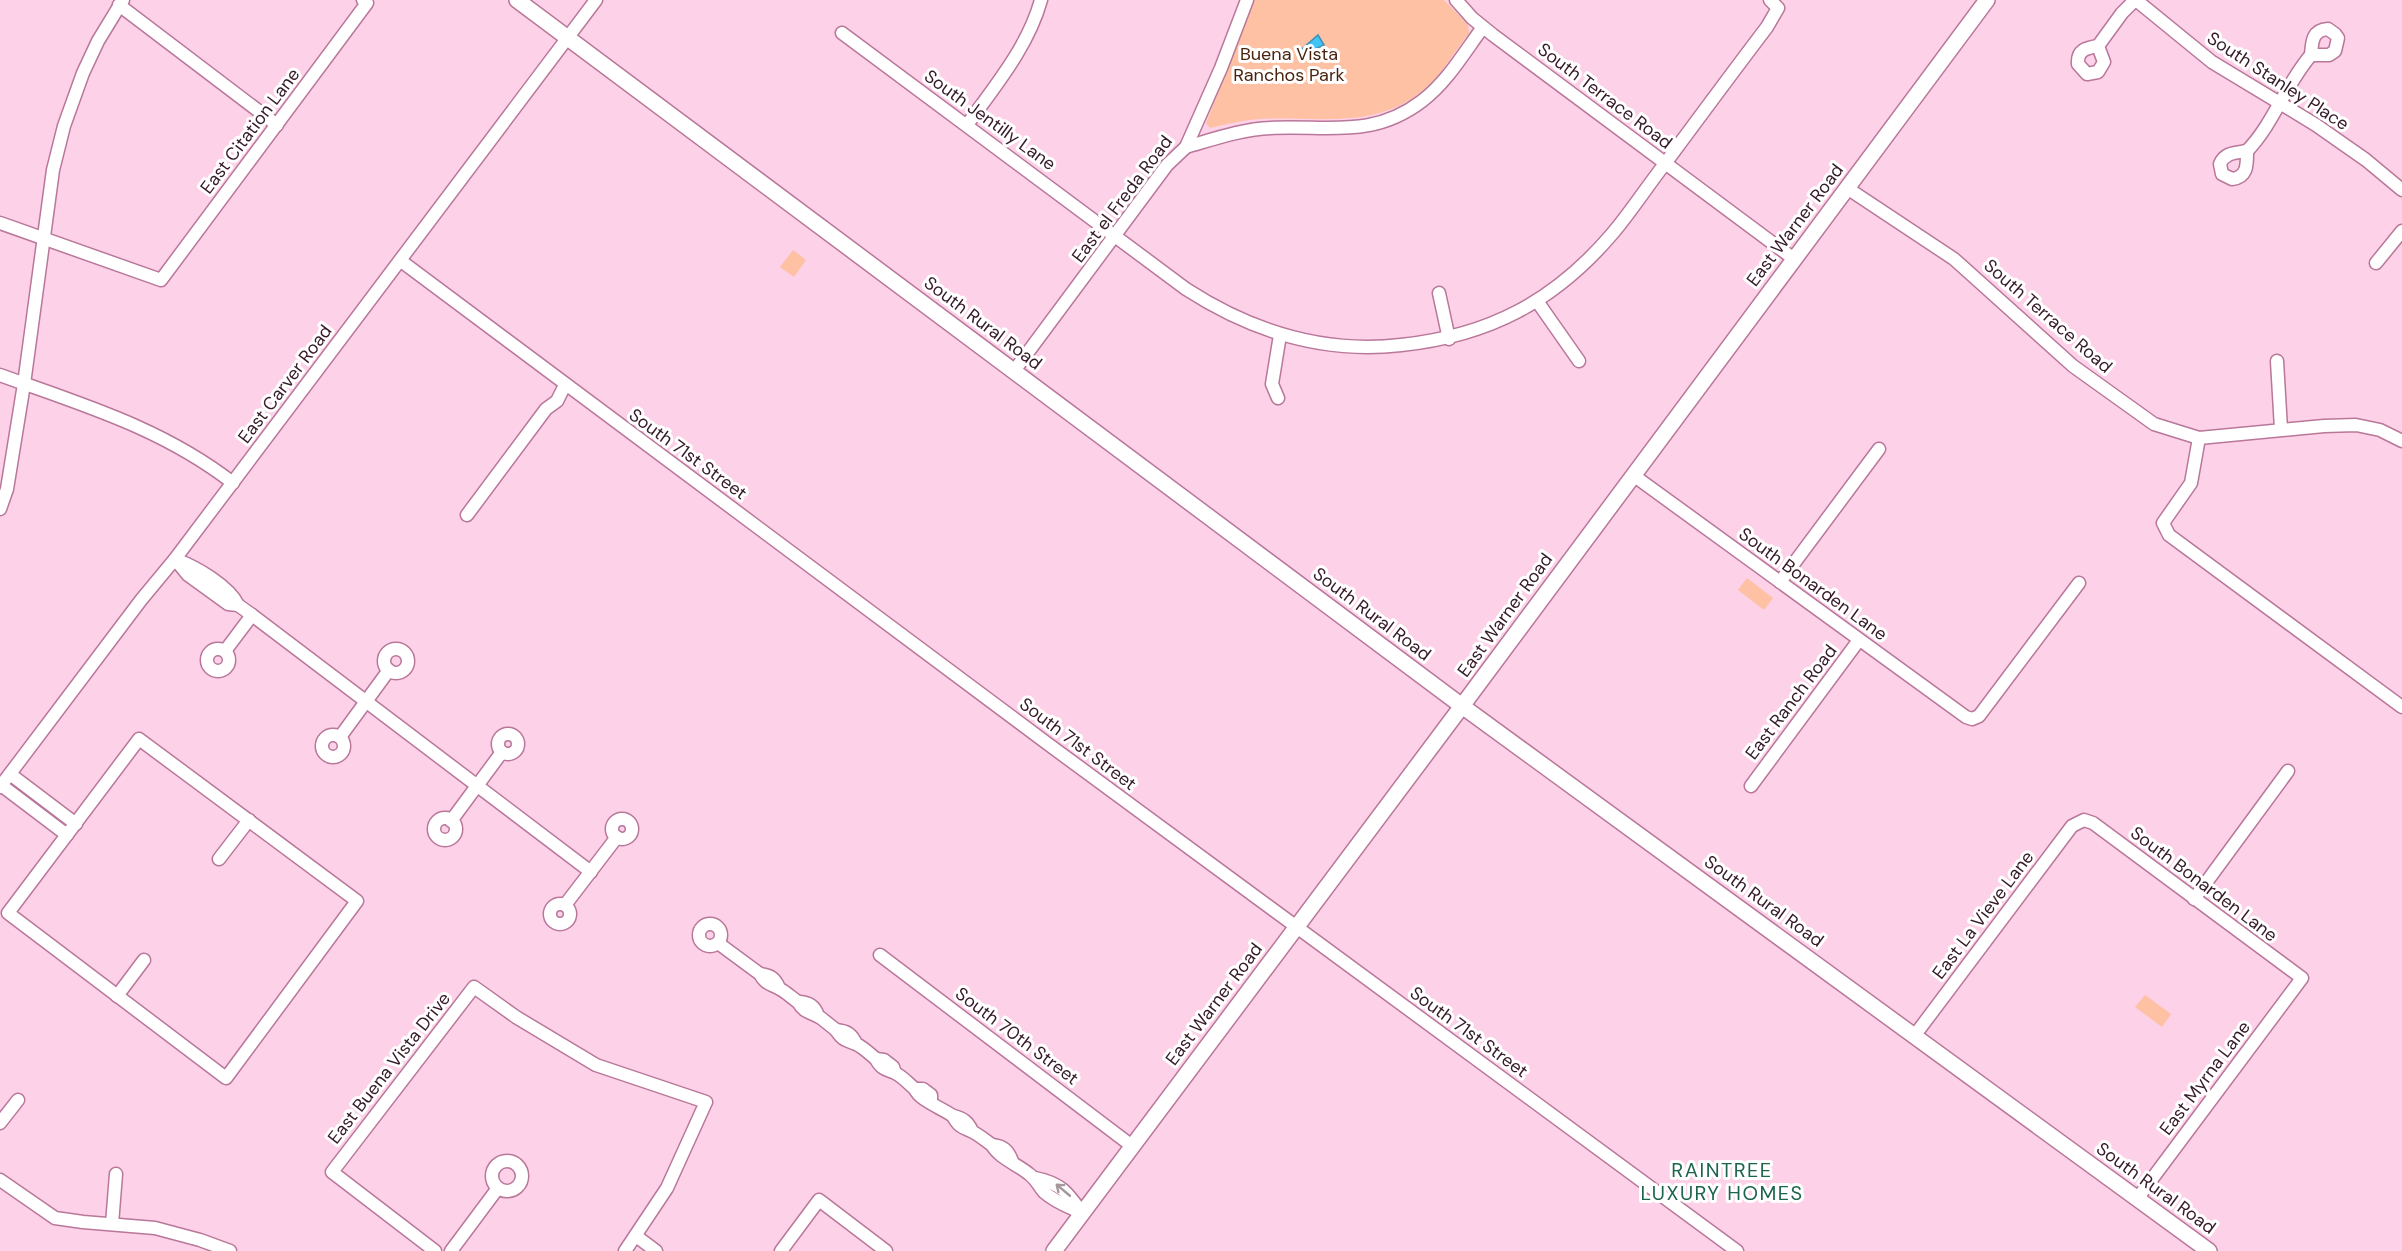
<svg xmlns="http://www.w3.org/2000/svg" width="2402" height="1251" font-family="'DM Sans',sans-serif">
	<rect width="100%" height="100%" fill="#fdd1e7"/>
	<g fill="#fec1a3">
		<path d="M1254,0h190l24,25 1,8c-13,17 -26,39 -42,54 -50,44 -107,29 -167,32 -17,1 -33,5 -50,9l-4,-5z"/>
		<path d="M793,250l13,10 -12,17 -14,-10z"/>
		<path d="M1747,578l26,20 -9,12 -26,-20z"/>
		<path d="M2145,995l26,19 -9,13 -27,-20z"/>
	</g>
	<path fill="#40c5f6" stroke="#3d92b8" stroke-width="1.5" d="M1318,35l6,10 -19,9 -3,-5z"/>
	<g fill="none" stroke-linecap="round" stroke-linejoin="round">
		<g stroke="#b9779a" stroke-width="15">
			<g id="minor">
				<path d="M1456,0l16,18 21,17 301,224"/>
				<path d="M2136,0l76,62 104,63 50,35 36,30"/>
				<path d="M119,5l158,120"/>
				<path d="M2328,29l7,5 3,4 -3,13 -6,4h-18c1,-13 1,-25 17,-26z"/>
				<path d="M842,33l344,256c65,42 137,65 215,56 87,-9 153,-43 211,-111 18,-21 34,-46 52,-69 34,-46 68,-92 103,-138l11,-19 -8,-8"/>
				<path d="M2098,46l6,16 -6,10 -11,2 -9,-10c-1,-14 8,-16 20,-18l24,-33 13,-13"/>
				<path d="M967,125c28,-39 61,-78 74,-125"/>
				<path d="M1186,147c28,-8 56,-18 85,-19 57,-3 101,11 151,-27 25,-19 42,-48 61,-74"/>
				<path d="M2247,151c27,-28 38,-66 64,-96"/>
				<path d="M2247,151c0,13 1,26 -15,28l-10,-5 -2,-10c5,-12 16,-11 27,-13z"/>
				<path d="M1847,188l107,71 119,107 81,58 45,14 125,-12 32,-1 24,5 22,11"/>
				<path d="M0,223l161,57 206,-277 -4,-3"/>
				<path d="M401,261l647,483 689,507"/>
				<path d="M2376,263l26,-32"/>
				<path d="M1439,293l10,46"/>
				<path d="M1537,301l42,60"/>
				<path d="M2277,361l4,68"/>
				<path d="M1014,371l153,-206 19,-18 35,-79 26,-68"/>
				<path d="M0,375c83,30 162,53 233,108"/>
				<path d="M1278,398l-6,-14 8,-49"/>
				<path d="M2199,438l-8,45 -28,40 6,12 233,172"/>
				<path d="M1633,475l333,242 6,2 7,-3 100,-133"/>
				<path d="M0,509l7,-20 17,-105 29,-214 11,-44 19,-53 15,-32 25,-41"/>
				<path d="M467,515l79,-106 11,-8 8,-16"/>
				<path d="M175,559l13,16 40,29 10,1 14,10 339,257"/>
				<path d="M177,560c19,7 52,26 61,45"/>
				<path d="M1780,582l99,-133"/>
				<circle cx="218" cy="660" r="11"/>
				<circle cx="396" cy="661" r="12"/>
				<path d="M225,651l27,-36"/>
				<circle cx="508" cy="744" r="10"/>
				<circle cx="333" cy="746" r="11"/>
				<path d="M340,737l49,-67"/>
				<path d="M139,739l218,162 -131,177 -218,-165z"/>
				<path d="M10,774l66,50"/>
				<path d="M1,785l66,50"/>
				<path d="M1751,786l108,-146"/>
				<path d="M0,787l141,-187 34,-41 421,-559"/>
				<circle cx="445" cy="829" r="11"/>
				<circle cx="622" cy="829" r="10"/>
				<path d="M451,821l51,-69"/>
				<path d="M219,859l30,-39"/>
				<path d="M2194,899l94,-128"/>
				<circle cx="560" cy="914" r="10"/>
				<path d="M565,905l52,-68"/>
				<circle cx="710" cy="935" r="11"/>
				<path d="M718,943l42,31"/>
				<path d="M880,955l252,191"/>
				<path d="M779,988c-4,-10 -9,-13 -19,-14 5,10 11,10 20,15 6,3 12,9 18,13"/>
				<path d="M117,996l27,-36"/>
				<path d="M818,1016c-3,-10 -10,-14 -20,-14 6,11 13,10 23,16 5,4 10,8 15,12"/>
				<path d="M1915,1035l157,-209 12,-6 9,3 209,155 -165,221"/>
				<path d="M856,1044c-4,-10 -9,-13 -20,-14 6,10 10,10 20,14 7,3 14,10 20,15"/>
				<path d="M895,1073l-2,-6 -9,-7 -8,-1c5,10 10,10 19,14 7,3 14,11 20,16"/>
				<path d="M931,1101v-6l-8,-6h-8c4,11 27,19 38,27"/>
				<path d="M0,1123l18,-23"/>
				<path d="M972,1131c-4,-9 -9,-13 -19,-15 5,10 9,11 18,15 7,3 15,10 21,14"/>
				<path d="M1012,1161c-4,-11 -9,-15 -20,-16 7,13 25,19 37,29 7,5 10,12 15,18 11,10 25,15 38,21"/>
				<circle cx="507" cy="1176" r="15"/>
				<path d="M1035,1178c26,5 33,15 47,35"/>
				<path d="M0,1180l55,38 28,4 72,6 45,12 30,11"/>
				<path d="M112,1224l4,-50"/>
				<path d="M636,1236l20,15"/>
				<path d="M435,1251l-103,-79 142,-185 42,30 80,48 110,37 -39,86 -42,63"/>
				<path d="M451,1251l47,-63"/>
				<path d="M781,1251l38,-51 67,51"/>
			</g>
		</g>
		<g stroke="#b9779a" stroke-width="18">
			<g id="major">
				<path d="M517,0l945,706 747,545"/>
				<path d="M1054,1251l408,-545 525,-706"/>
			</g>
		</g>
		<use href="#minor" stroke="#fff" stroke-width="12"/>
		<use href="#major" stroke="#fff" stroke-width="15"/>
	</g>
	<defs><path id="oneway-shaft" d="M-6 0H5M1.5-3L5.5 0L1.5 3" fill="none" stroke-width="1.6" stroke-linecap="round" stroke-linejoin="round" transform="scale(1.5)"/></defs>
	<use stroke="#a4989e" href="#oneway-shaft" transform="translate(1063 1190) rotate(-140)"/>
	<g text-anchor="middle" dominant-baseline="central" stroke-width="6" stroke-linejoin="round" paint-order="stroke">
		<g font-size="18" fill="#49230f" stroke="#fff">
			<text x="1289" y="54">Buena Vista<tspan x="1289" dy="21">Ranchos Park</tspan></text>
		</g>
		<g font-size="18" fill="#351a28" stroke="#fff">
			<text transform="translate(2278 81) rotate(33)">South Stanley Place</text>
			<text transform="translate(1605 96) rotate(37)">South Terrace Road</text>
			<text transform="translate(990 120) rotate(36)">South Jentilly Lane</text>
			<text transform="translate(250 131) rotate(-53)">East Citation Lane</text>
			<text transform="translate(1122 199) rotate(-53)">East el Freda Road</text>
			<text transform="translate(1795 225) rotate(-53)">East Warner Road</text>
			<text transform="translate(2048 316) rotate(41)">South Terrace Road</text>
			<text transform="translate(983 323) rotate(37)">South Rural Road</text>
			<text transform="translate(285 384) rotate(-53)">East Carver Road</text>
			<text transform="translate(688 454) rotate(36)">South 71st Street</text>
			<text transform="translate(1813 584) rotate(36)">South Bonarden Lane</text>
			<text transform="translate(1372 614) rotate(37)">South Rural Road</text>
			<text transform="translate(1505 615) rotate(-54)">East Warner Road</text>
			<text transform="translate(1791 702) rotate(-53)">East Ranch Road</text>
			<text transform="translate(1078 744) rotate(37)">South 71st Street</text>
			<text transform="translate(2204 884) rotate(37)">South Bonarden Lane</text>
			<text transform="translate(1764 901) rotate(36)">South Rural Road</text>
			<text transform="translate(1983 915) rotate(-53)">East La Vieve Lane</text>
			<text transform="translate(1214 1004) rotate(-53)">East Warner Road</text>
			<text transform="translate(1469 1032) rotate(36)">South 71st Street</text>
			<text transform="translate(1017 1036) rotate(37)">South 70th Street</text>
			<text transform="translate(389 1068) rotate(-52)">East Buena Vista Drive</text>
			<text transform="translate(2205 1078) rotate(-53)">East Myrna Lane</text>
			<text transform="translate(2156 1188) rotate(36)">South Rural Road</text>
		</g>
		<g font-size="20" letter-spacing="1.5" fill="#1c644d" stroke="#fff">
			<text x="1722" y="1170">RAINTREE<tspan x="1722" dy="23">LUXURY HOMES</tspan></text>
		</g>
	</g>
</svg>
